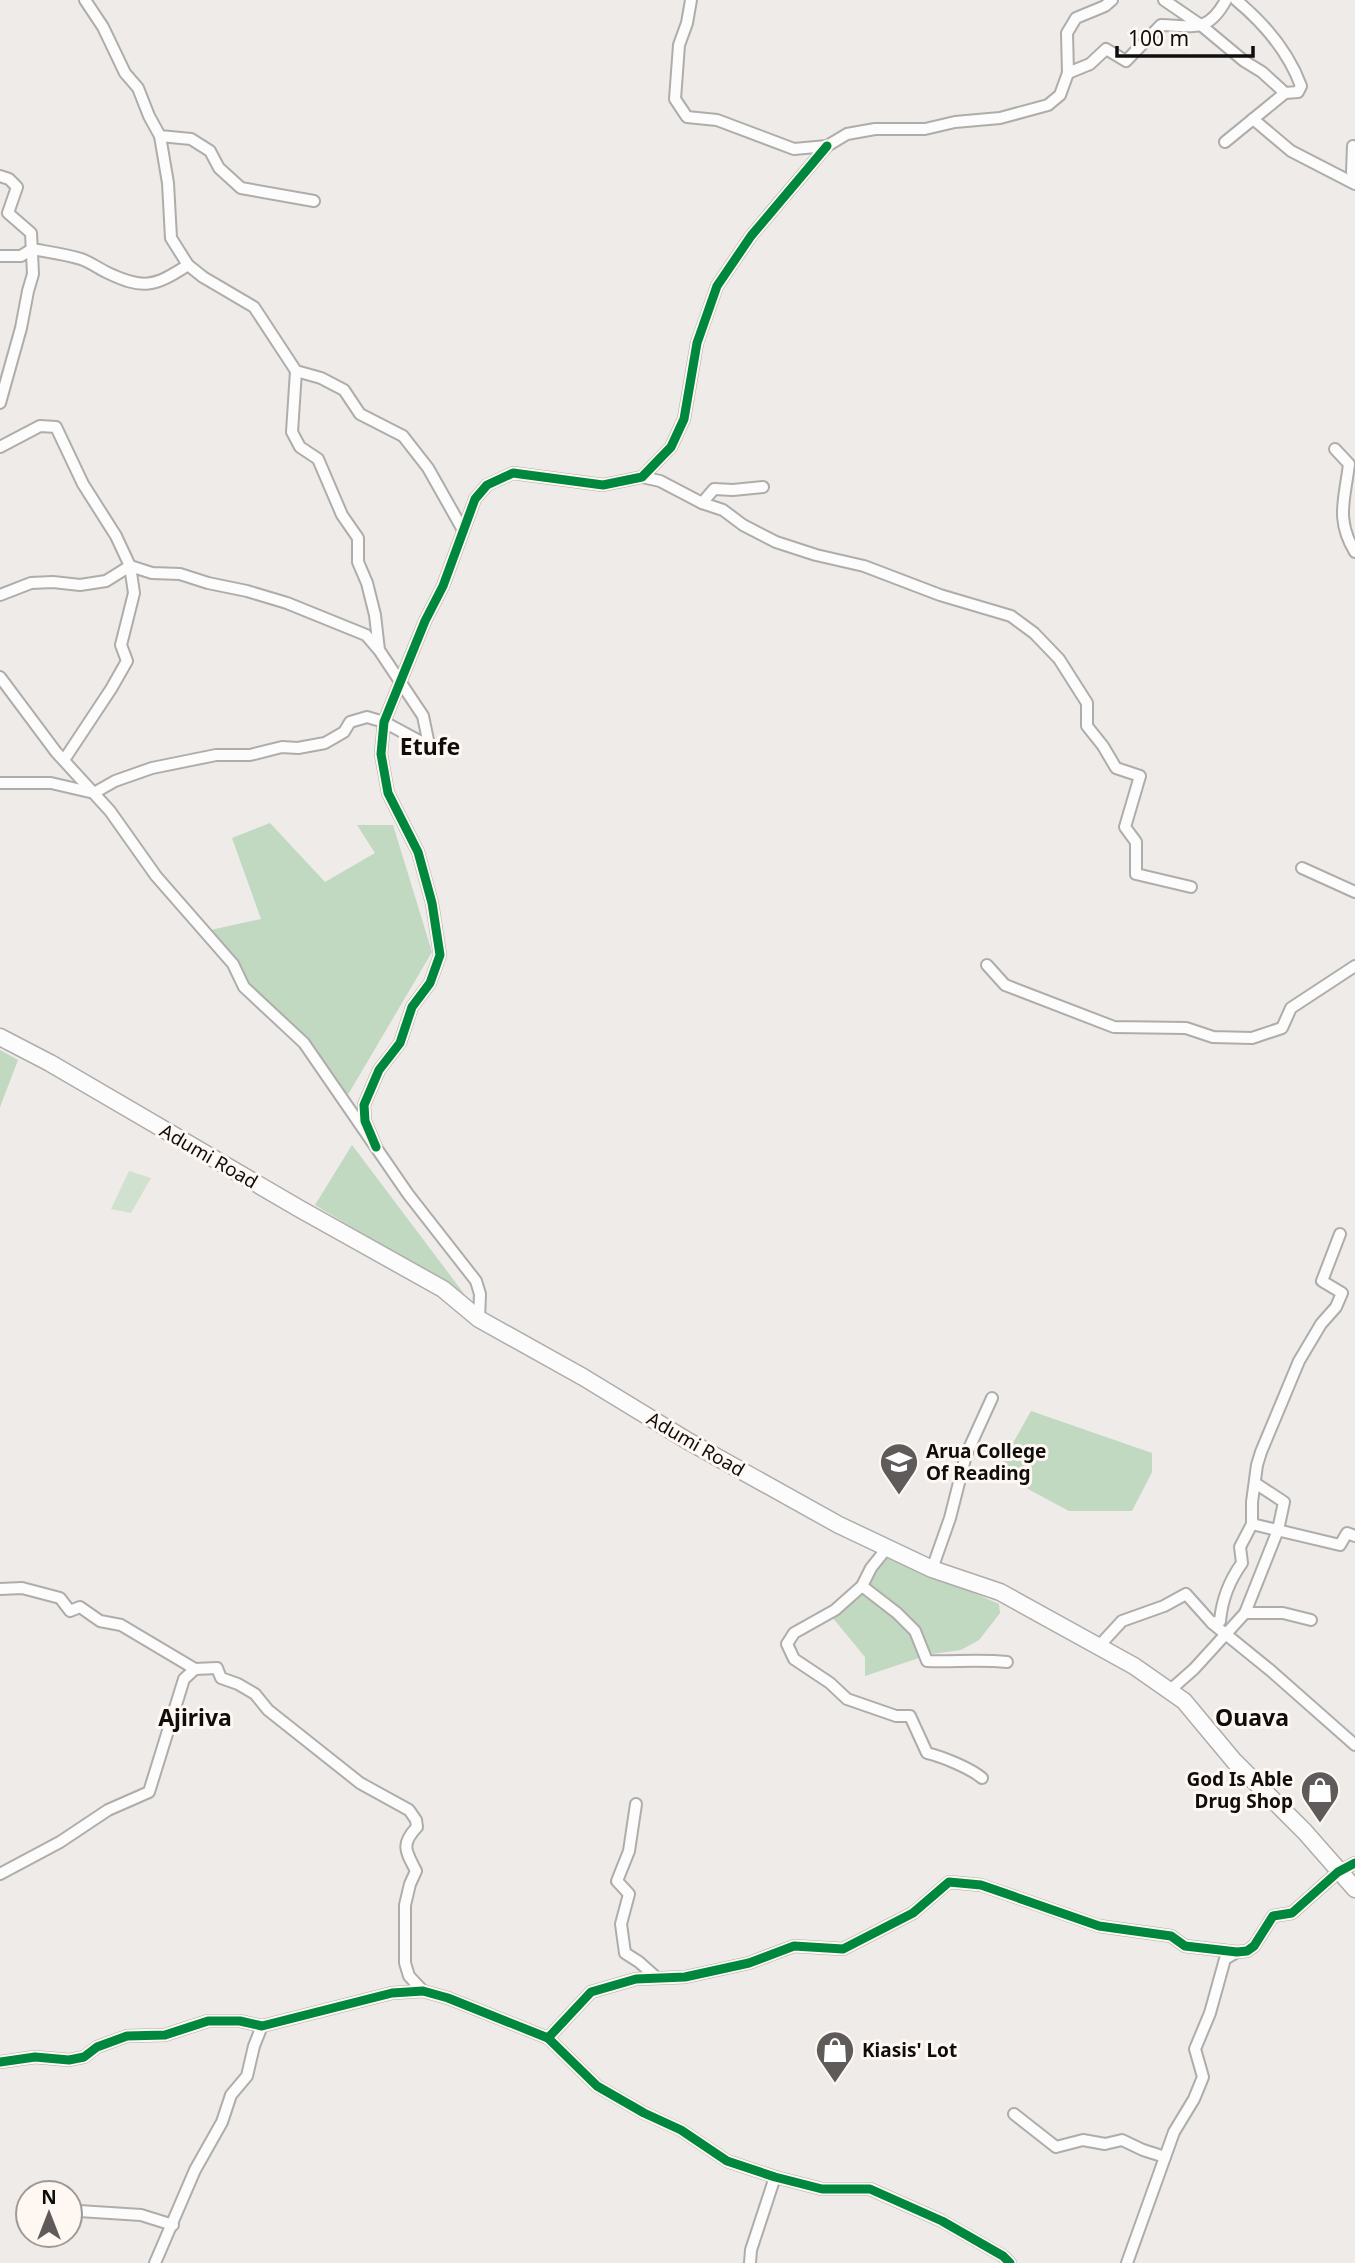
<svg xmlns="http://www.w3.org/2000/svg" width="1355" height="2263" font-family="'Noto Sans',sans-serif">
	<rect width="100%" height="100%" fill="#eeebe8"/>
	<path fill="#d0e1cf" d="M129,1171l22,7 -20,35 -20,-4z"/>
	<g fill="#c1d8c1">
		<path d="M270,823l55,59 50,-29 -18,-28h36l39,127 -86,146 -140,-167 55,-12 -29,-81z"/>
		<path d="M0,1050l18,10 -18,47z"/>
		<path d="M352,1145l113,150 -150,-90z"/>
		<path d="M1031,1411l121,42v19l-20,39h-63l-41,-22 -25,-28z"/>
		<path d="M889,1555l110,49 1,9 -21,27 -18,10 -30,4 -66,22v-19l-33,-40 26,-22 9,-26z"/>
	</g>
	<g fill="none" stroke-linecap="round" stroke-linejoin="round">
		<g stroke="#afadaa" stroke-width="14">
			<g id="minor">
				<path d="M85,0l18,27 22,46 13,15 11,28 11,20 31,3 19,12 9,17 22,20 73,13"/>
				<path d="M691,0l-4,23 -8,22 -4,54 12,18 30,3 77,29 33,-3 20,-12 28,-5h50l30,-7 45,-4 48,-13 12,-10 8,-22 -1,-40 9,-15 29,-12 7,-6"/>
				<path d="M1164,0l38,26 42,35 18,11 23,21"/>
				<path d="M1068,73l22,-9 16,-15 20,12 35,-36c33,1 47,8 65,-25"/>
				<path d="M1253,119l38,32 64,33"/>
				<path d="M160,136l8,47 3,55 17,27 15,12 51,30 42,64 25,7 23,12 16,24 43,22 25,32 35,62"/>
				<path d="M1225,142l60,-49 13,-1 3,-6c-13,-35 -36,-62 -65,-86"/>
				<path d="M1353,146l-1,26 3,10"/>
				<path d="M0,176l9,3 8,8 -9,26 23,20 2,41 -5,17 -7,37 -21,75"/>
				<path d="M0,256h21l11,-7c16,3 33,5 49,10 9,3 17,9 25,13 37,18 48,15 82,-7"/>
				<path d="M0,447l40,-21 16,1 27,57 33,52 14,30 4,27 -13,52 6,16 -16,28 -47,71"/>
				<path d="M1335,449l14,15c-4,35 -14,55 6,88"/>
				<path d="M642,477l18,4 42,22 12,-14 19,1 30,-3"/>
				<path d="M702,503l21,7 20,15 33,17 40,13 48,11 76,29 71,21 23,17 25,26 28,44v23l16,20 13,22 24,8 -15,51 11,15v32l55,13"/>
				<path d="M0,595l31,-12 22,-1 27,3 26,-4 24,-15 22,7 28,1 28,9 39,8 40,12 79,32 12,14"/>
				<path d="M0,677l56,75 54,59 46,65 77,88 11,23 60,56 104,151 68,87 4,13 -1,25"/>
				<path d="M0,783h51l43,10 21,-12 37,-13 64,-13h34l32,-8 16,1 27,-5 19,-11 6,-10 17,-5 17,5 39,21 5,-3 -5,-24 -44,-66 -4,-35 -8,-32 -9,-21v-24l-16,-23 -24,-56 -18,-12 -8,-15 4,-61"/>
				<path d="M1302,868l53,24"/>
				<path d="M987,965l18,20 109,42 72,1 27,9 39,1 30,-10 9,-20 64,-42"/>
				<path d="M376,1147l-11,-26 -1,-16 15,-35 21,-27 12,-36 18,-24 10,-28 -8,-52 -14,-51 -30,-59 -7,-39 3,-32 41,-101 18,-35 32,-87 12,-14 26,-12 90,12 39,-8 29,-30 13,-28 13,-76 20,-57 34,-50 76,-90"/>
				<path d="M1252,1524l88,21 7,-12 8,3"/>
				<path d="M887,1548l-16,20 -9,18 -27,24 -41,23 -7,11 7,15 36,24 17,16 49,17h14l17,37c16,4 43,15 55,25"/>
				<path d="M932,1569l18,-51 16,-63 26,-57"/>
				<path d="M862,1586l35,27 18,18 12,30c27,1 53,-2 80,1"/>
				<path d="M0,1589l22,-1 38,10 10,13 10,-4 20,14 21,4 74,44 22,-1 4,10 17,6 17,10 13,16 92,73 49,27 7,10 1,7c-17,18 -11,24 -1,44l-6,13 -5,21v58l4,13 14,15"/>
				<path d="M1245,1613h38l28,7"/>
				<path d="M1212,1623l58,47 85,75"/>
				<path d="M1099,1646l23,-25 42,-15 22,-12 26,29 8,-2c2,-22 9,-40 22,-58l-2,-16 12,-23v-22l5,-37 4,-13 38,-91 22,-37 15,-17 6,-14 -20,-12 18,-47"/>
				<path d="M1169,1691l25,-22 51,-56 33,-83 6,-28 -29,-19"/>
				<path d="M636,1804l-7,47 -12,30 12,13 -8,30 4,29 14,9 18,16"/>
				<path d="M0,1874l60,-32 48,-32 41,-18 35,-113 11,-10"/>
				<path d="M548,2038l43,-46 45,-13 49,-2 64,-14 45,-17 49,3 70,-36 36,-31 32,3 118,41 72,10 14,10 52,6 10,-1 7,-5 19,-30 19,-3 46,-41 17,-9"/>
				<path d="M0,2062l35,-5 34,3 15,-3 13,-10 30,-11 38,-1 43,-14h32l22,5 130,-33 31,-2 25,7 100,40 49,48 47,27 37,17 46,31 48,16 47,12h48l72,32 61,35 7,7"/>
				<path d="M1014,2114l42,33 27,-7 22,4 17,-4 21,10 22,7"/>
				<path d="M79,2211l62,4 32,10"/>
				<path d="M155,2263l40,-93 27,-48 9,-27 16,-19 7,-30 8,-20"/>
				<path d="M750,2263l1,-13 24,-73"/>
				<path d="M1127,2263l47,-131 20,-33 9,-22 -8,-28 15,-36 15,-54 12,-7"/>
			</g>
		</g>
		<g stroke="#afadaa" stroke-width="19">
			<path id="secondary" d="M0,1037l50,26 250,146 143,80 36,30 104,58 105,64 151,84 93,44 68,23 134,74 50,35 50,60 71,71 50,57"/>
		</g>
		<use href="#minor" stroke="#fcfcfc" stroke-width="10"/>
		<use href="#secondary" stroke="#fcfcfc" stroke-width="16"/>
		<g stroke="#fff8f2" stroke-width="13">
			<g id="cycleway">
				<path d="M376,1147l-11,-26 -1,-16 15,-35 21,-27 12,-36 18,-24 10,-28 -8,-52 -14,-51 -30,-59 -7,-39 3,-32 41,-101 18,-35 32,-87 12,-14 26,-12 90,12 39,-8 29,-30 13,-28 13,-76 20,-57 34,-50 76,-90"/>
				<path d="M548,2038l43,-46 45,-13 49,-2 64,-14 45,-17 49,3 70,-36 36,-31 32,3 118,41 72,10 14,10 52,6 10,-1 7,-5 19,-30 19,-3 46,-41 17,-9"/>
				<path d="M0,2062l35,-5 34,3 15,-3 13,-10 30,-11 38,-1 43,-14h32l22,5 130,-33 31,-2 25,7 100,40 49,48 47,27 37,17 46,31 48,16 47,12h48l72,32 61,35 7,7"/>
			</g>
		</g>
		<use href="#cycleway" stroke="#00873e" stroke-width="9"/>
	</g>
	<defs>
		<g id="school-pin" transform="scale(2.0125)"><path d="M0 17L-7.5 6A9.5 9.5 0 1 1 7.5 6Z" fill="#5e5b5a" stroke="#fff8f2"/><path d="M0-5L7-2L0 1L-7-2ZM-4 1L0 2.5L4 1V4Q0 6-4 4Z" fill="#fff"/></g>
		<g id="shop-pin" transform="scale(2.0125)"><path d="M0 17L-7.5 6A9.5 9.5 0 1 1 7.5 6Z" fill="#5e5b5a" stroke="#fff8f2"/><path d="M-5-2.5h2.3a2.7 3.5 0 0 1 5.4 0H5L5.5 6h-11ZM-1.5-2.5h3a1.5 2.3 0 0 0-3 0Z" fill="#fff"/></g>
	</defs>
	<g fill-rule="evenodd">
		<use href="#school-pin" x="899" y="1462"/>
		<use href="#shop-pin" x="1320" y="1790"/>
		<use href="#shop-pin" x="835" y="2050"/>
	</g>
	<g text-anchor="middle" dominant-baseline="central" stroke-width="6" stroke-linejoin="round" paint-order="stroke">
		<g font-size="19" fill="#100e0d" stroke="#fff8f2">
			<text transform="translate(209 1156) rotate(30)">Adumi Road</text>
			<text transform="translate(696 1444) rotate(30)">Adumi Road</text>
		</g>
		<g font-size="19" font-weight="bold" fill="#100e0d" stroke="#fff8f2" text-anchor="start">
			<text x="926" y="1451">Arua College<tspan x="926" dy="22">Of Reading</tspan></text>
			<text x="1293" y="1779" text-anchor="end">God Is Able<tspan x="1293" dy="22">Drug Shop</tspan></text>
			<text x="862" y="2050">Kiasis' Lot</text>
		</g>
		<g font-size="23" font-weight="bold" fill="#100e0d" stroke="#fff8f2">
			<text x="430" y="746">Etufe</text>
			<text x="195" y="1717">Ajiriva</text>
			<text x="1252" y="1717">Ouava</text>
		</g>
	</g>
	<g transform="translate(49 2214)"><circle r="33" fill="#fff8f2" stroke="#9f9a96" stroke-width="2"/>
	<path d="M0-5L12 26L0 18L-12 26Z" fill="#5e5b5a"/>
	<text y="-10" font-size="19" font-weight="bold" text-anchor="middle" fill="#100e0d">N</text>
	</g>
	<path d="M1117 46v10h136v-10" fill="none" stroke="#100e0d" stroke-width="3.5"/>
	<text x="1128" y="46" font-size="21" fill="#100e0d" stroke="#fff8f2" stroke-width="5" paint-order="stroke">100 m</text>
</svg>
